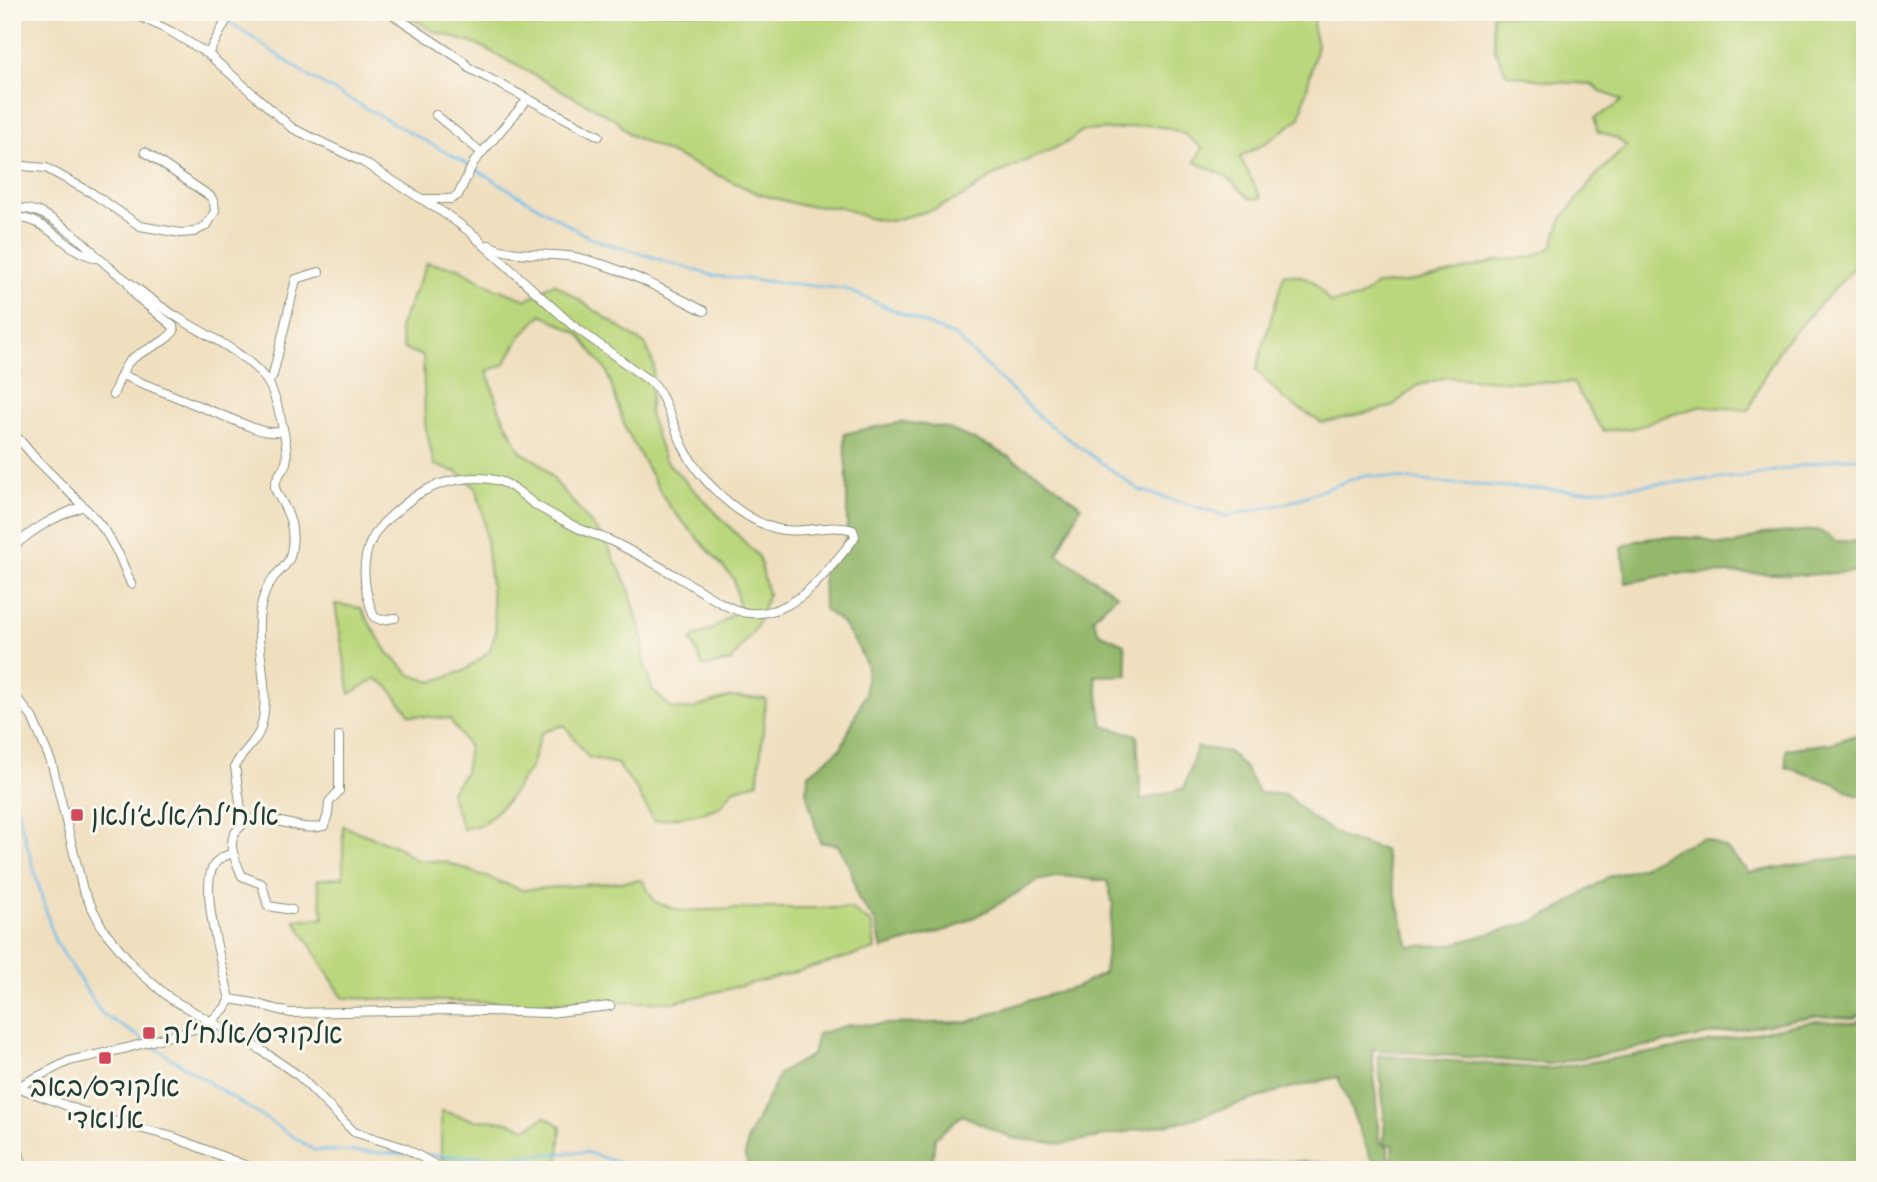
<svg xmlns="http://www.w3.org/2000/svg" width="1877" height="1182" font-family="Caveat,'Playpen Sans Hebrew',sans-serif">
	<rect width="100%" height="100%" fill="#fbf7ec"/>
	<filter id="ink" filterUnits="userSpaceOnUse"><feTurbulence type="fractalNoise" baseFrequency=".0143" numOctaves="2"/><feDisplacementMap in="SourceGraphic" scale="14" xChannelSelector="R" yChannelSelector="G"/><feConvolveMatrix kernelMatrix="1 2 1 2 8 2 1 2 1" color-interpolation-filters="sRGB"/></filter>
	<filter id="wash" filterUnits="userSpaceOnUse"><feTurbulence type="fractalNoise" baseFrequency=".00686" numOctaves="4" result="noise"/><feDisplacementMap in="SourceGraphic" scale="28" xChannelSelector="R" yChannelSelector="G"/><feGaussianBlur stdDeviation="1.57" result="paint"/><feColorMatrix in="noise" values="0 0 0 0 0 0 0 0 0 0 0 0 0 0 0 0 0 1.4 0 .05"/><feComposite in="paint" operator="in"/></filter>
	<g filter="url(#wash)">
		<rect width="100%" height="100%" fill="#f0dfbf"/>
		<g fill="#bbd77d" stroke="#6d8a58" stroke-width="2">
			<path d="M402,12h914l-3,16 4,17 -17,73 -31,23 -29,16 21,41 -11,1 -24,-23 -31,-14 7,-14 -16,-13 -17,-7 -23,-3 -28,4 -36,2 -16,12 -71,32 -31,21 -29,13 -44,12 -23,-3 -25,-10 -43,-3 -41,-11 -129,-59 -14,-15 -135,-74 -48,-15z"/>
			<path d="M1571,12h294v244l-83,89 -21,37 -12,28 -47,-4 -39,11 -28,11 -32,3 -30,-48 -76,-2 -50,-4 -30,9 -26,21 -69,16 -38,-24 -28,-29 28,-96c30,2 29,6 46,29l29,-5 17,-13 27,-2 53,-11 43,-12 34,-3 19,-10 9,-27 34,-43 31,-31 -8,-7 -21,-8 -2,-13 19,-11 8,-7 -20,-8 -11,-8 -37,-2 -47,-8 -12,-24 -3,-36c25,1 56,8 79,-2z"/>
			<path d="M427,263l32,5 33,19 35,13 27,-17 92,62 8,21 -5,47 15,46 95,98 9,38 -11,31 -26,35 -28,6 -12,-28 25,-12 23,-18 -5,-30 -66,-74 -42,-75 -19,-58 -28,-38 -37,-20 -21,22 -17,29 -17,6 13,40 21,41 19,11 64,76 24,47 15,53v20l9,30 20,20h20l38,-12 36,2 -8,83 -25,8 -12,16 -19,7 -48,8 -19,-34 -18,-23 -29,-7 -24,-32 -23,8 -10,34 -24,34 -24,23 -20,5 -13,-36 15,-21 4,-24 -19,-29 -40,-4 -22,-29 -12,-7 -26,15 -15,-90 26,4 10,18 18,28 22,21 20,7 33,-11 25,-19 7,-20 -13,-119 -7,-25 -19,-16 -23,-7 -9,-41 -2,-68 -19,-7 -5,-21z"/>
			<path d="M343,826l55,21 18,13 30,2 76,28 120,-10 13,22 26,9 81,-3h88l22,16 3,25 -86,25 -114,28 -157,1 -175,-5 -48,-78 29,-2 -7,-38 26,-3z"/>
			<path d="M441,1111l34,9 29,1 23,7 18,-11 16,9 -3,44h-91l-26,-12z"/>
		</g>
		<g fill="#94b86c" stroke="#5a7a50" stroke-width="2">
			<path d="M903,422l43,6 45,19 50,28 40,31 -24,48 60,41 -24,23 6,15 25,11 4,31 -33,1 8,50 34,9 4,65 43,-12 13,-41 32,5 16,16 14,25 27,1 24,23 35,22 39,11 25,96 40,-1 83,-23 26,-12 50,-33 34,-10 35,-19 26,-10 23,10 23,25 71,-13 45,-4v156l-11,6 -41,-2 -264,48 -177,-15 7,93 9,5v16l-17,-4 -33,-82 -56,13 -97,31 -123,23 -50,-6 -50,-23 -27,23 -3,27 2,5h-183l-6,-13 3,-19 32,-65 32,-18 5,-21 32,-9 119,-3 59,-21 50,-14 27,-14 9,-69 -6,-23 -46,-5 -24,5 -45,27 -39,20 -71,21 -6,-26 -18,-25 -7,-28 -13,-25 -18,-3 -14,-51 3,-17 32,-26 24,-54 2,-27 -8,-18 -16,-25 -19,-15 -1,-46 15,-7 9,-20v-54l-3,-48 17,-4z"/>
			<path d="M1818,530l18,11 29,1v29l-59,4 -64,-2 -69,1 -47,9 -4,-36 17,-7 23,-3 40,1 13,6 18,1 30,-11z"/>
			<path d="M1865,732v64l-9,-1 -22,-12 -48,-16v-18l46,-6z"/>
			<path d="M1865,1017v153h-684l2,-2 107,-7 99,6 5,-22 -11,-1 2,-23 -7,-66 170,14 132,-21 133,-27 42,2z"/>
		</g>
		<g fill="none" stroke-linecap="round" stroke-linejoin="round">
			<g stroke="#6fbeea" stroke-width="2.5">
				<path d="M215,12l96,66 151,83 128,77 124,38 131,13 111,48 88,84 95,69 88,26 60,-13 77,-28 91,9 124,7 170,-15 92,-18h24"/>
				<path d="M12,792l42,147 47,74 45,28"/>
				<path d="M151,1045l163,105 97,4"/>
				<path d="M425,1155l69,2 91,-5 58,18"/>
			</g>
		</g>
	</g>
	<g filter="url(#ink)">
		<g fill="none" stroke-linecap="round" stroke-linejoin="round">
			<g stroke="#888e7a" stroke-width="10">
				<g id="street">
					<path d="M131,12l39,19 38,23 84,74 71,34 84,53 31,23"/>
					<path d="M389,12l74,49 6,7 130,68"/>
					<path d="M208,54l23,-42"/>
					<path d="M436,115l46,38"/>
					<path d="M12,165l34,3 46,25 48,33 40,7 14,-1 13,-7 8,-14 -1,-8 -3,-6 -66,-45"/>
					<path d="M424,199h27l7,-4 16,-33 54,-63"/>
					<path d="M12,208c11,0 21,1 31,6 12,6 38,25 47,35 4,3 6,8 11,11 10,9 22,18 33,26 15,12 31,24 48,34 26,16 67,35 85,61 9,12 23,68 19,82 -3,9 -11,13 -11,24 1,7 6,12 9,19 9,16 11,33 6,51 -3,9 -10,13 -16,20 -8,10 -12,22 -14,34 -6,37 12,78 1,116 -4,16 -20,25 -26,39l8,58"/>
					<path d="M12,218c28,-3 46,22 68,34 5,3 11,4 16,6"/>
					<path d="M489,245c22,13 60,7 85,12 46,9 89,33 130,54"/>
					<path d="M122,375l129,52c11,4 19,7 31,4"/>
					<path d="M268,383l5,-8 23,-96 23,-7"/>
					<path d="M113,395c4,-10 8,-22 14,-31 12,-15 35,-17 47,-33l-1,-5 -36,-29 -8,-12"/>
					<path d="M12,431l23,27 56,56 15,18 13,23 12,29"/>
					<path d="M12,548c25,-22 41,-30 71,-42"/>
					<path d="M395,618l-14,2 -7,-3c-14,-37 -16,-74 17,-101 10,-9 21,-19 33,-25 22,-12 55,-17 78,-9 14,5 23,16 35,24 12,7 25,14 37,20 11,6 23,9 35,14 25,12 50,26 74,40 19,11 45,31 66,33 46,4 78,-41 104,-73l2,-4 -2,-6c-25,-8 -53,6 -79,-2 -36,-11 -74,-47 -90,-80 -10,-21 -16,-44 -29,-63l-84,-61 -96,-87"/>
					<path d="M12,692l20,25 20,47 31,126 20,39 34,41 34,29 90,51 38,26 55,56 51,16 39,22"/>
					<path d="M292,910l-24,-4 -6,-22 -20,-8c-6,-15 -17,-33 -4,-47 4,-4 8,-9 13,-10 20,-5 50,14 73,7l4,-12 1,-12 10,-11v-55"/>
					<path d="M230,999l24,4 36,10 159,-3 100,3 61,-7"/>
					<path d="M12,1086l5,1 52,-26 58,-13 71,-20 12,-6 15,-14 5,-9c-7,-29 -29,-104 -18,-130 4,-10 12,-13 21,-16"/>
					<path d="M17,1087l80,30 76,20 84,33"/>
					<path d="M12,1120l11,50"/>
				</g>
			</g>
			<use href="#street" stroke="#fff" stroke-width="8"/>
		</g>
	</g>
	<g fill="#d1495b" stroke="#fbf7ec" stroke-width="2.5">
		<rect x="70" y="808" width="14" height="14" rx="3.5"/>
		<rect x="142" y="1026" width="14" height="14" rx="3.5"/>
		<rect x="98" y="1051" width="14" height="14" rx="3.5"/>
	</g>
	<g text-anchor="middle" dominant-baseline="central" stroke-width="6" stroke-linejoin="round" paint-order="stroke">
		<g font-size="28" fill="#1f3d34" stroke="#fbf7ec" text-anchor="start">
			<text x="91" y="815">אלח׳לה/אלג׳ולאן</text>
			<text x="163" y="1033">אלקודס/אלח׳לה</text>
			<text x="105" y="1086" text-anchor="middle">אלקודס/באב<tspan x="105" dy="32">אלואדי</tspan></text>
		</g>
	</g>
	<rect width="1877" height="1182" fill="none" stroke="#fbf7ec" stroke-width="42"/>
</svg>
